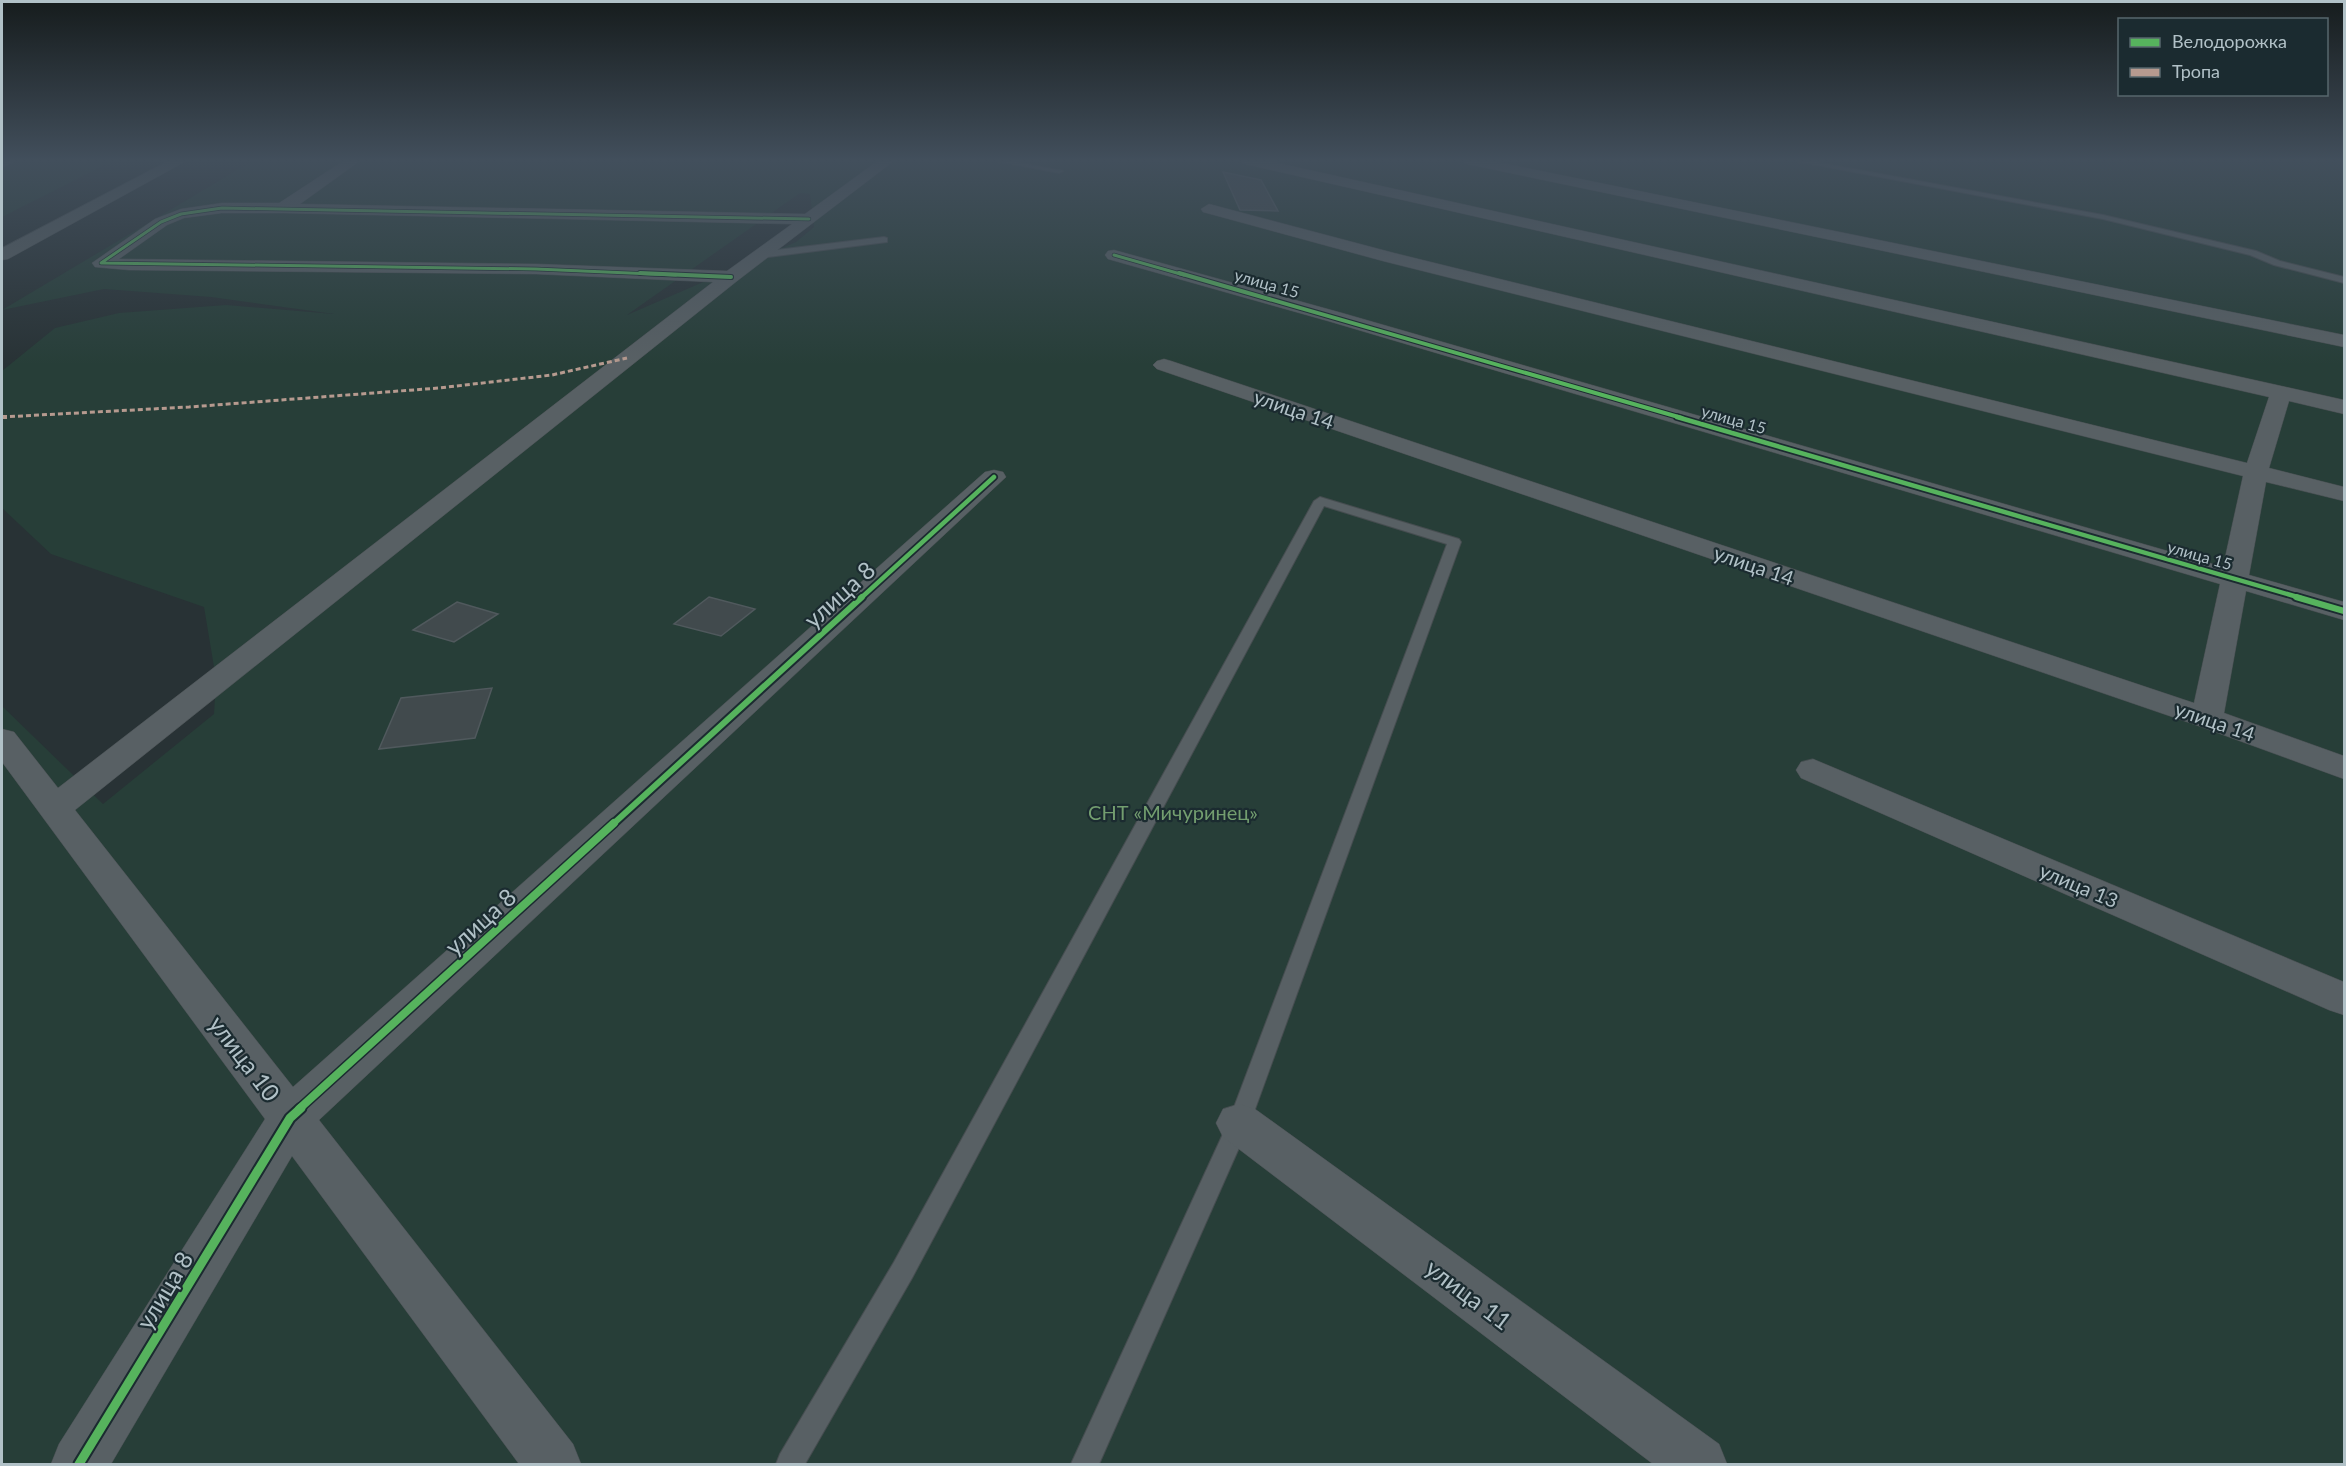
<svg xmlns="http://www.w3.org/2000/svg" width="2346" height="1466" font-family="Lato,sans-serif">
	<rect width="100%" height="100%" fill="#283235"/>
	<g fill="#273e38" fill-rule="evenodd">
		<path d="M2,160h113l-113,57z"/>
		<path d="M254,160h2090v1304h-2342v-758l101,98 111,-90 2,-35 -12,-72 -153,-53 -49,-46v-137l53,-43 64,-15 107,-8 108,9 -123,-17 -107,-8 -102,21zM800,193l10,1 4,33 -18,15 -169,73z"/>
	</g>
	<g fill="#414a4d" stroke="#50595d" stroke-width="1.5">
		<path d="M1223,172l38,8 17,31 -38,-1z"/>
		<path d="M709,597l46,12 -34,27 -47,-12z"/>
		<path d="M457,602l41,12 -44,28 -41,-12z"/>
		<path d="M492,688l-17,50 -96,11 22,-51z"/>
	</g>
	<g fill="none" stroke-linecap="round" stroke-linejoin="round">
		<g stroke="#464d50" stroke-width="2">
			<g id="lane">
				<path d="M8,160h9l-15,7v-4z"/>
				<path d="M991,160h15l57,11 -4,2z"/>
				<path d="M1790,160h15l298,55 153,36 24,10 64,16v6l-70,-18 -24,-10 -147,-36z"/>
				<path d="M884,237l3,1v4l-127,16 -4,-3 4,-3z"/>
				<path d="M1320,497l139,42 2,3 -211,581 -151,341h-28l157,-341 219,-579 -123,-38 -412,772 -107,186h-29l4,-10 114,-192 420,-761z"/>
			</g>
		</g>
		<g stroke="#464d50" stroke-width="1">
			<g id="street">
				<path d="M345,160h16l-61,44 505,10 74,-54h16l-158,121 -662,529 218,277 692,-615 9,-2 9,2 3,5 -687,643 254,324 8,20h-62l-227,-308 -181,308h-60l8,-20 206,-325 -263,-357v-33l12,3 44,56 655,-506 -177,-8 -407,-4 -34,-3 -3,-4 63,-44 26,-10 41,-6h57zM222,213h61l509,11 -65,47 -191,-7 -417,-5 48,-34 17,-7z"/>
				<path d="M1238,160h26l1080,240v14l-55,-13 -20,67 75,19v14l-78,-19 -17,93 95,27v18l-98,-29 -22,122 120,43v23l-148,-54 -1039,-356 -4,-4 4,-4 7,-2 7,2 1023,342 26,-119 -892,-263 -220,-62 -3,-4 3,-4 6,-1 228,63 881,254 20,-91 -860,-215 -180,-49 -2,-3 8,-5 185,49 853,210 22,-66 -1024,-233z"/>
				<path d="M1460,160h27l857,175v12l-877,-183z"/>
				<path d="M1813,759l531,223v33l-15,-5 -528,-232 -5,-8 5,-8z"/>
				<path d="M1239,1104l16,5 464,335 8,20h-74l-430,-327 -7,-14 7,-14z"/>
			</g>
		</g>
		<g stroke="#464d50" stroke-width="1">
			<path id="secondary" d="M170,160h18l-180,99 -6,1v-12z"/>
		</g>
		<use href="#lane" fill="#586064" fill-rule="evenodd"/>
		<use href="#street" fill="#586064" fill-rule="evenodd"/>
		<use href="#secondary" fill="#575f62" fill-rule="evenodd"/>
		<path stroke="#b69a8f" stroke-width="3" stroke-dasharray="5 3" stroke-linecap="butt" d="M2,417l187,-10 250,-19 113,-13 75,-17"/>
		<path stroke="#b69a8f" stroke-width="4" stroke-dasharray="7 4" stroke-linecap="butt" d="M2,417h5"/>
		<g stroke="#1b2b30" stroke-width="4.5">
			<g id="cycleway-far5">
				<path d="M1114,255l70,20"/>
				<path d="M676,275l-140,-6 -435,-6 60,-41 20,-8 41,-6 587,11"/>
			</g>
		</g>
		<g stroke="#1b2b30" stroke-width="6">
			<g id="cycleway-far4">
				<path d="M640,273l91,4"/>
				<path d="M1179,273l503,145"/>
			</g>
		</g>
		<g stroke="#1b2b30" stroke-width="8">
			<g id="cycleway-far3">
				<path d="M1677,417l624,181"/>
				<path d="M861,598l133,-121"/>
			</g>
		</g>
		<g stroke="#1b2b30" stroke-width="10">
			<g id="cycleway-far2">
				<path d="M2296,597l48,14"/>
				<path d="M612,825l250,-228"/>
			</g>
		</g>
		<g stroke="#1b2b30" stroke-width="11">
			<path id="cycleway-far1" d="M299,1109l315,-286"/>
		</g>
		<g stroke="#1b2b30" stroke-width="13">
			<path id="cycleway" d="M79,1464l211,-346 11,-10"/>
		</g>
		<use href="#cycleway-far5" stroke="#56b35d" stroke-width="3"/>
		<use href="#cycleway-far4" stroke="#56b35d" stroke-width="4"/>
		<use href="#cycleway-far3" stroke="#56b35d" stroke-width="4.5"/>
		<use href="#cycleway-far2" stroke="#56b35d" stroke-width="6"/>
		<use href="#cycleway-far1" stroke="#56b35d" stroke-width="8"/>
		<use href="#cycleway" stroke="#56b35d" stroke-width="9"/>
	</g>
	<linearGradient id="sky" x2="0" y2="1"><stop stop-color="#161c1d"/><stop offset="0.44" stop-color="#424f5c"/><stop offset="1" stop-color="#424f5c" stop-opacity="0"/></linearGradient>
	<rect width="2346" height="365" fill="url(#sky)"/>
	<g text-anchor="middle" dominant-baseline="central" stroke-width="4.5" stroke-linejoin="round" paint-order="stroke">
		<g font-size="16" fill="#b1c1c7" stroke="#1b2b30">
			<text transform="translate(1267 283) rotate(16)">улица 15</text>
			<text transform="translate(1734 419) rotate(16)">улица 15</text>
			<text transform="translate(2200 555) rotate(16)">улица 15</text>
		</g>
		<g font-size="20" fill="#b1c1c7" stroke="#1b2b30">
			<text transform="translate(1294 409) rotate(19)">улица 14</text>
			<text transform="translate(1754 565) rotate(19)">улица 14</text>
			<text transform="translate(2215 721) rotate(19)">улица 14</text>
			<text transform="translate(2079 885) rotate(23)">улица 13</text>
		</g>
		<g font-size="20" fill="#739e6f" stroke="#1b2b30">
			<text x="1173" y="812">СНТ «Мичуринец»</text>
		</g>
		<g font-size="24" fill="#b1c1c7" stroke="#1b2b30">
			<text transform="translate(839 594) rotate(-42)">улица 8</text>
			<text transform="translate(480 921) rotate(-42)">улица 8</text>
			<text transform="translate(245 1058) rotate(53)">улица 10</text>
			<text transform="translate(164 1290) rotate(-59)">улица 8</text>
			<text transform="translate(1469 1294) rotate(37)">улица 11</text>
		</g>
	</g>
	<rect width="2346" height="1466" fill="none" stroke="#b1c1c7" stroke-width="6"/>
	<rect x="2118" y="18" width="210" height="78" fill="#1b2b30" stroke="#57676c" stroke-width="1.5"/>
	<rect x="2130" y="38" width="30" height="9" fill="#56b35d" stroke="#57676c" stroke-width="1.5"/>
	<text x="2172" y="48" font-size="18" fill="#b1c1c7">Велодорожка</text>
	<rect x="2130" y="68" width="30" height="9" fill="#b69a8f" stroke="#57676c" stroke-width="1.5"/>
	<text x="2172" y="78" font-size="18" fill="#b1c1c7">Тропа</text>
</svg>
